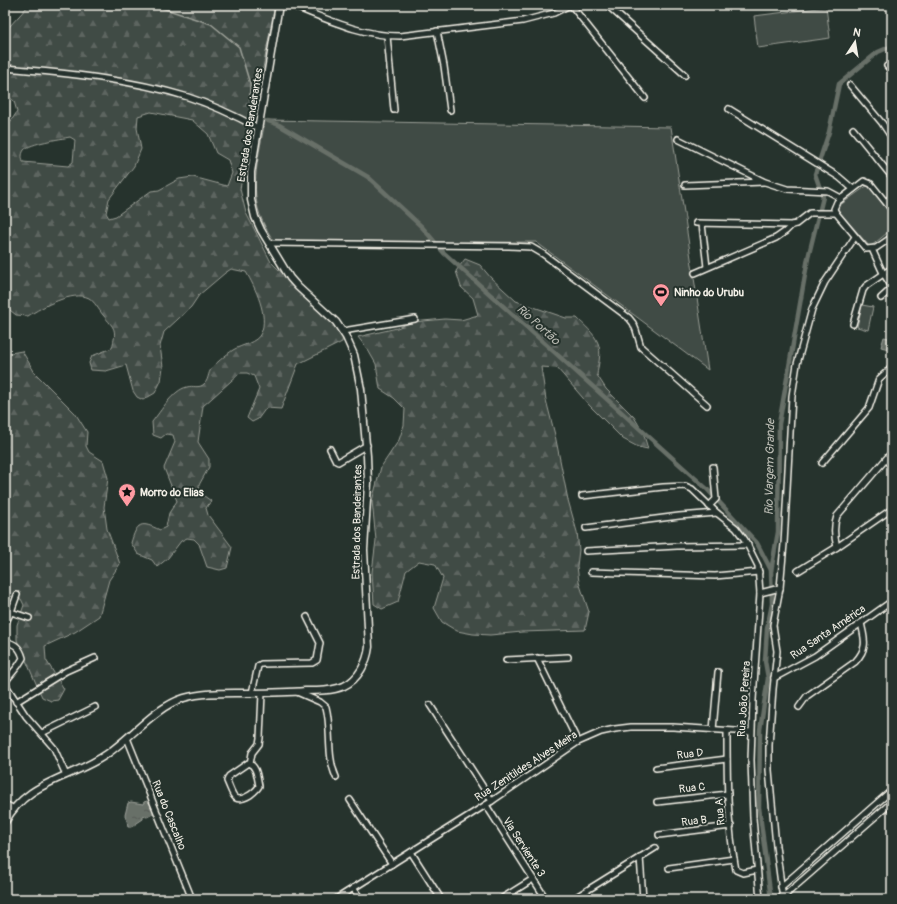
<svg xmlns="http://www.w3.org/2000/svg" width="897" height="904" font-family="Pangolin,sans-serif">
	<defs>
		<pattern id="forest-firs" width="22" height="20" patternUnits="userSpaceOnUse"><rect width="22" height="20" fill="#414b45"/><path d="M5 1l3.5 6h-7zM16 11l3.5 6h-7z" fill="#5d6560"/></pattern>
		<pattern id="water-ripples" width="26" height="14" patternUnits="userSpaceOnUse"><rect width="26" height="14" fill="#676f68"/><path d="M2 4q2-2 4 0t4 0M15 11q2-2 4 0t4 0" fill="none" stroke="#565a55"/></pattern>
	</defs>
	<rect width="100%" height="100%" fill="#26332d"/>
	<filter id="ink" filterUnits="userSpaceOnUse"><feTurbulence type="fractalNoise" baseFrequency=".025" numOctaves="2"/><feDisplacementMap in="SourceGraphic" scale="8" xChannelSelector="R" yChannelSelector="G"/><feConvolveMatrix kernelMatrix="1 2 1 2 8 2 1 2 1" color-interpolation-filters="sRGB"/></filter>
	<g filter="url(#ink)">
		<g fill="url(#forest-firs)" stroke="#9a9e96" fill-rule="evenodd">
			<path d="M29,5h246l-35,184 6,24 25,49 65,64 7,8 -1,8 -44,22 -17,45 -15,-1 -8,11 -6,3 -5,-4 12,-29 -5,-13 -7,-3h-7l-37,33 -5,36 11,17v8l-10,18 1,8 11,8 -5,7 2,7 24,32 -5,21 -7,2 -13,-3 -8,-23 -5,-5 -7,-1 -6,3 -13,17 -11,9 -5,-7 -14,-6 -7,-11c6,-21 10,-22 29,-13l6,-3 3,-14 8,-12 -13,-33 11,-26 -2,-7 -7,-1 -5,4 -8,-3 -1,-13c9,-11 21,-32 35,-35 6,-2 12,2 17,-3 4,-3 4,-9 6,-13 3,-6 17,-17 23,-21 8,-5 24,-7 28,-17 8,-17 -6,-46 -15,-61l-15,-3 -6,4 -26,22 -8,12 -27,25 -4,14 3,21 -2,14 -6,12 -12,7 -6,-3 -4,-6 -7,-26 -20,6 -15,-1 -2,-7 3,-7 20,-8c5,-19 3,-19 -9,-33 -4,-5 -9,-14 -14,-17 -16,-8 -47,9 -61,18l-12,-1 -11,-9v-176l12,-18 -3,-11 -9,-7v-67h4zM151,112l41,8 16,14 8,19 12,7 4,13 -5,13 -34,-9 -14,2 -20,11 -8,1 -35,25 -7,2 -3,-5 3,-14 25,-33 7,-17 -4,-21 1,-12zM70,137l5,3 -2,22 -5,4 -45,-4c-1,-4 -2,-7 1,-12 6,-7 36,-11 46,-13z"/>
			<path d="M465,259l15,6 11,13 25,23 50,17h11c7,7 17,15 21,25 4,9 0,23 -1,32l9,14 28,28 9,15 5,17 -10,-2 -15,-8 -34,-34 -32,-37 -16,-1 5,33 9,35 13,65 9,32 2,18 -2,16 2,16 10,30 -4,18 -63,2 -32,3 -17,-1 -16,-3 -15,-9 -8,-14 9,-30 -8,-14 -16,-3 -13,10 -8,31 -16,7 -8,-5 -2,-32 4,-32 -4,-39 9,-34 18,-27 5,-15 1,-16 -11,-11 -14,-9 -4,-25 -8,-14 -10,-13 39,-9 15,-6 33,-3 16,1 17,-5 -5,-17 -12,-11 -5,-16z"/>
			<path d="M22,351l13,22 40,40 12,19 -1,14 3,6 14,9 5,17 -4,29 3,22 13,35 -11,16 -10,36 -24,16 -30,14 1,14 18,29 -6,11 -7,1 -9,-4 -25,-57v-15l7,-20 -3,-6 -8,-1 -8,-8v-236z"/>
		</g>
		<g fill="#414b45" stroke="#9a9e96">
			<path d="M826,7l4,31 -72,10 -4,-32z"/>
			<path d="M265,120l406,7 37,243 -172,-128 -261,2c-4,-8 -10,-16 -13,-24 -14,-31 -2,-68 3,-100z"/>
			<path d="M868,185l24,29v15l-22,18 -34,-39z"/>
			<path d="M862,305l11,2 -5,23 -11,-3z"/>
		</g>
		<g fill="url(#water-ripples)" stroke="#9fa39b">
			<path d="M884,337l8,2v11l-11,-3z"/>
			<path d="M147,801c6,4 7,7 6,13l-6,3 -4,-1v3l-12,8h-3l-1,-7 -1,-1 -1,-4 3,-12 3,-1 12,2 1,-2z"/>
		</g>
		<g fill="none" stroke-linecap="round" stroke-linejoin="round">
			<path stroke="#9fa39b" stroke-width="1.5" d="M153,5l58,19 28,23 11,37v16l3,9"/>
			<g stroke="#676f68" stroke-width="4.5">
				<path d="M268,121l11,4 89,52 54,50 22,26 263,236 50,54 14,27"/>
				<path d="M771,899l-12,-92 1,-77 8,-52 -3,-17 2,-32 5,-25 -1,-33 7,-39 1,-108 29,-166 15,-61 -8,-23 14,-42 10,-48 39,-32 14,-6"/>
			</g>
			<g stroke="#f4f1e8" stroke-width="8">
				<g id="minor">
					<path d="M290,5c35,13 71,31 110,31l123,-15 31,-8 16,-8"/>
					<path d="M571,5l74,93"/>
					<path d="M607,5l78,70"/>
					<path d="M437,31l7,35 6,44"/>
					<path d="M387,36l7,74"/>
					<path d="M887,66l5,6"/>
					<path d="M5,68c61,5 125,11 183,29 25,8 48,19 70,31"/>
					<path d="M850,85l32,38 10,15"/>
					<path d="M729,109l110,68 14,12"/>
					<path d="M853,129l39,48"/>
					<path d="M678,139l87,43 22,7 41,2 13,7"/>
					<path d="M685,185l79,-3"/>
					<path d="M886,202l6,-5"/>
					<path d="M892,210l-21,-26 -7,-3 -27,21 -3,7 2,4 30,36 10,-1 16,-11"/>
					<path d="M696,223l96,2 4,-1 14,-11h26"/>
					<path d="M702,224l5,43"/>
					<path d="M269,243l240,3 22,1 12,7 86,64 4,5 3,7 5,17 66,58"/>
					<path d="M872,249l11,24 9,14"/>
					<path d="M695,273l81,-35 10,-7 6,-6"/>
					<path d="M881,298l11,-10"/>
					<path d="M853,324l10,-34 3,-4 26,-18"/>
					<path d="M343,331l72,-12"/>
					<path d="M330,449l6,12 2,1 29,-17"/>
					<path d="M887,459l5,7"/>
					<path d="M822,463l47,-55 10,-29 13,-12"/>
					<path d="M582,496l81,-9 22,-1 7,3 25,24 19,15 9,12 13,26 2,27 -7,107 -2,60 2,58 7,81"/>
					<path d="M709,506l7,-7 -3,-32"/>
					<path d="M586,528l93,-12 38,-3"/>
					<path d="M837,547c-3,-11 -4,-20 0,-31l55,-64"/>
					<path d="M586,551l91,-5 71,-1"/>
					<path d="M798,571l39,-24 55,-38"/>
					<path d="M591,572l124,4 44,-4"/>
					<path d="M760,593l20,-5"/>
					<path d="M11,612l18,6"/>
					<path d="M5,624l6,-12 6,-17"/>
					<path d="M5,641c10,3 15,6 18,17l-5,8 -13,16"/>
					<path d="M537,658l41,84"/>
					<path d="M506,660l62,-3"/>
					<path d="M774,678l41,-22 77,-55"/>
					<path d="M5,684l21,32 28,32 12,27"/>
					<path d="M297,692l23,10 6,5c6,23 0,48 10,70"/>
					<path d="M252,693l6,-27 3,-2 51,-1 5,-3 3,-17 -13,-26"/>
					<path d="M16,702l50,-31 29,-13"/>
					<path d="M430,705l62,96"/>
					<path d="M799,707l8,-11 48,-34c13,-14 10,-22 6,-39"/>
					<path d="M713,730l5,-58"/>
					<path d="M727,731c0,46 0,94 9,139l7,3 14,-3"/>
					<path d="M42,733l53,-26"/>
					<path d="M127,738l65,161"/>
					<path d="M248,763c9,3 9,14 11,23 -2,4 -5,6 -9,9 -17,10 -17,-1 -23,-14l2,-5z"/>
					<path d="M250,764l2,-11 7,-9 1,-6 2,-45"/>
					<path d="M656,768l71,-9"/>
					<path d="M350,800l42,64"/>
					<path d="M657,802l71,-8"/>
					<path d="M5,804l9,5"/>
					<path d="M486,805l60,94"/>
					<path d="M5,808l6,4"/>
					<path d="M659,835l72,-9"/>
					<path d="M411,852l30,47"/>
					<path d="M640,857l3,42"/>
					<path d="M669,868l65,-9"/>
					<path d="M781,887l111,-97"/>
					<path d="M353,888l8,11"/>
					<path d="M783,897l109,-95"/>
					<path d="M336,899l156,-98 86,-59 23,-10 14,-3 16,-2h42l78,5"/>
					<path d="M501,899l32,-20"/>
					<path d="M573,899l82,-51"/>
					<path d="M783,899l-7,-53 -7,-76v-25l4,-56 4,-38 -4,-26 7,-37 4,-44 8,-148 5,-32 15,-55 13,-27 30,-45"/>
				</g>
			</g>
			<g stroke="#f4f1e8" stroke-width="9">
				<path id="major" d="M5,822c6,-11 16,-22 26,-29 23,-16 52,-22 76,-39 25,-17 48,-47 77,-56 17,-5 34,-5 51,-5 24,0 47,0 70,-2 13,0 27,0 39,-5 15,-7 23,-24 25,-39l-5,-97 4,-67 -1,-27 -6,-67 -7,-34 -8,-18 -10,-15 -38,-35 -8,-9 -29,-48 -6,-13 -4,-17v-28l28,-167"/>
			</g>
			<use href="#minor" stroke="#26332d" stroke-width="5"/>
			<use href="#major" stroke="#26332d" stroke-width="6"/>
		</g>
	</g>
	<defs>
		<g id="stadium-pin" transform="scale(0.9)"><path d="M0 17L-7.5 6A9.5 9.5 0 1 1 7.5 6Z" fill="#ff9aa2" stroke="#26332d"/><path d="M0-5a6.5 5 0 1 0 0 10a6.5 5 0 1 0 0-10ZM-3.5-1.8h7v3.6h-7Z" fill="#111"/></g>
		<g id="sight-pin" transform="scale(0.9)"><path d="M0 17L-7.5 6A9.5 9.5 0 1 1 7.5 6Z" fill="#ff9aa2" stroke="#26332d"/><path d="M0-6L1.8-2.2L6-1.7L2.9 1.2L3.7 5.4L0 3.3L-3.7 5.4L-2.9 1.2L-6-1.7L-1.8-2.2Z" fill="#111"/></g>
	</defs>
	<g fill-rule="evenodd">
		<use href="#stadium-pin" x="661" y="292"/>
		<use href="#sight-pin" x="127" y="492"/>
	</g>
	<g text-anchor="middle" dominant-baseline="central" stroke-width="4" stroke-linejoin="round" paint-order="stroke">
		<g font-size="11" fill="#f4f1e8" stroke="#26332d">
			<text transform="translate(250 125) rotate(-81)">Estrada dos Bandeirantes</text>
			<text transform="translate(357 522) rotate(-89)">Estrada dos Bandeirantes</text>
			<text transform="translate(828 632) rotate(-34)">Rua Santa América</text>
			<text transform="translate(744 699) rotate(-86)">Rua João Pereira</text>
			<text transform="translate(690 754) rotate(-7)">Rua D</text>
			<text transform="translate(526 766) rotate(-33)">Rua Zenitildes Alves Meira</text>
			<text transform="translate(692 788) rotate(-6)">Rua C</text>
			<text transform="translate(720 812) rotate(-95)">Rua A</text>
			<text transform="translate(169 815) rotate(68)">Rua do Cascalho</text>
			<text transform="translate(694 821) rotate(-7)">Rua B</text>
			<text transform="translate(524 847) rotate(57)">Via Serviente 3</text>
		</g>
		<g font-size="11" font-weight="bold" fill="#f4f1e8" stroke="#26332d" text-anchor="start">
			<text x="674" y="292">Ninho do Urubu</text>
			<text x="140" y="492">Morro do Elias</text>
		</g>
		<g font-size="12" font-style="italic" fill="#bcbdb5" stroke="#26332d">
			<text transform="translate(538 325) rotate(42)">Rio Portão</text>
			<text transform="translate(770 467) rotate(-89)">Rio Vargem Grande</text>
		</g>
	</g>
	<rect width="897" height="904" fill="none" stroke="#26332d" stroke-width="20"/>
	<rect x="10" y="10" width="877" height="884" fill="none" stroke="#f4f1e8" stroke-width="1.5" filter="url(#ink)"/>
	<g transform="translate(855 42) rotate(12)" stroke="#26332d" stroke-width="3" paint-order="stroke">
	<path d="M0-3L7 15L0 10L-7 15Z" fill="#f4f1e8"/>
	<text y="-6" font-size="11" font-weight="bold" text-anchor="middle" fill="#f4f1e8">N</text>
	</g>
</svg>
